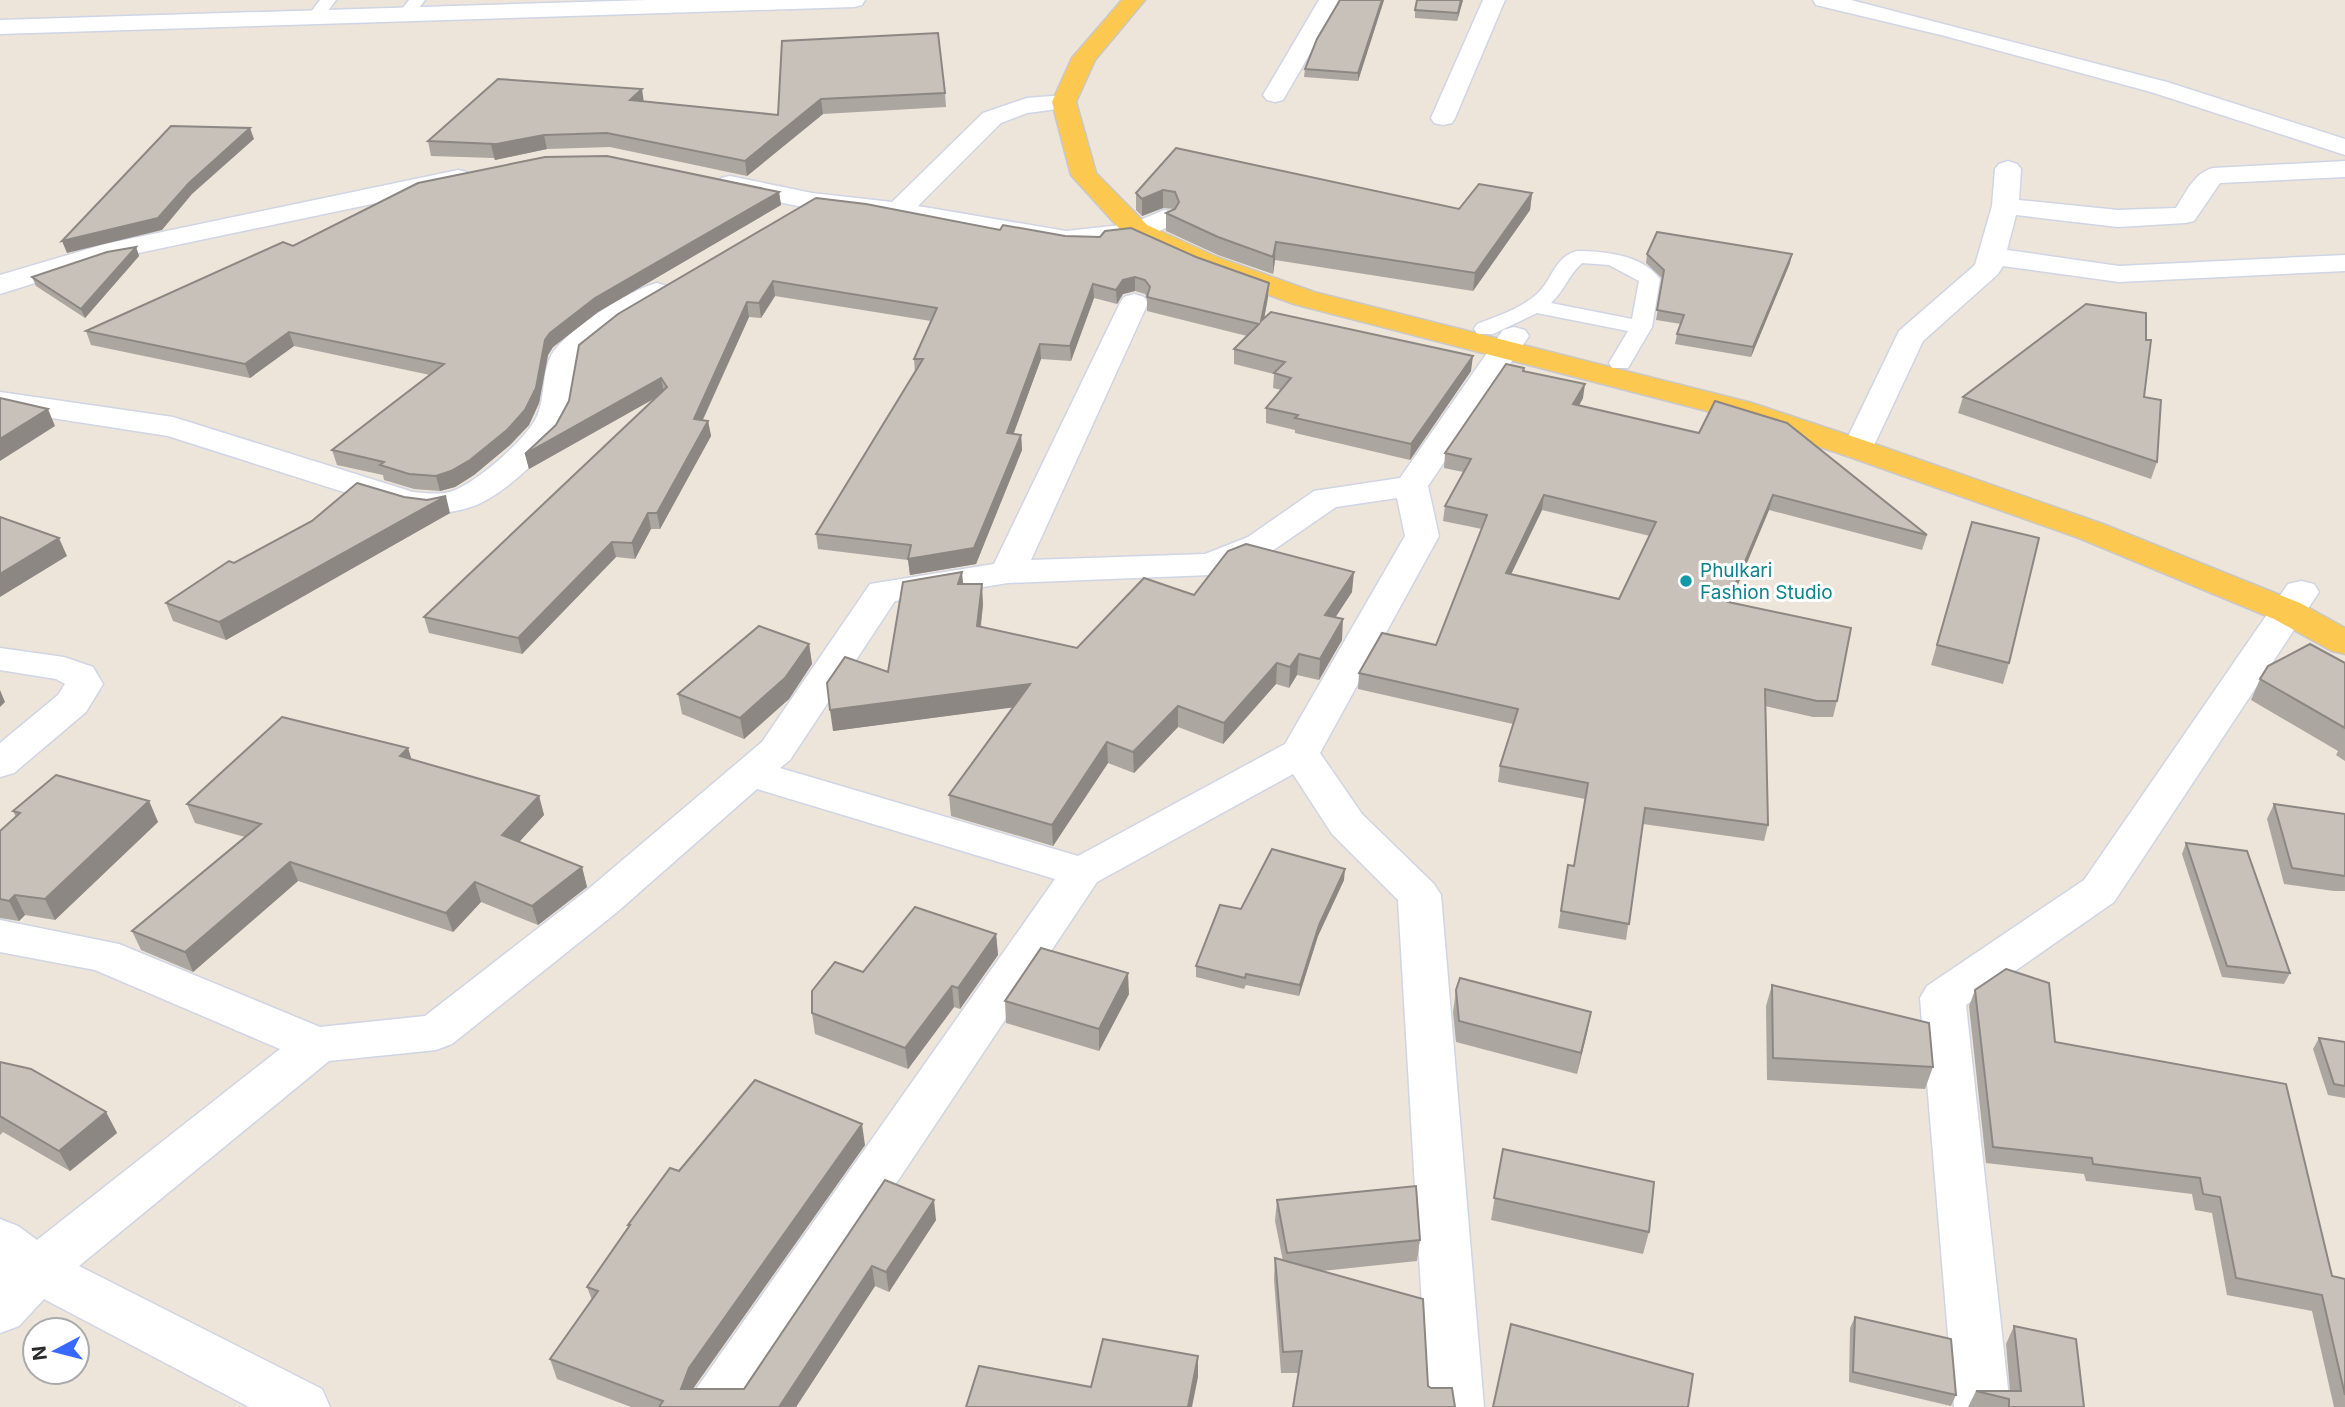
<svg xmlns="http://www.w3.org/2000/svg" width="2345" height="1407" font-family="Inter,sans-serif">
	<rect width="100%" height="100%" fill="#ede4da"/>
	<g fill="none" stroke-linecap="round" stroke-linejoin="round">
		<g stroke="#cfd5e4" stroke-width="3">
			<g id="lane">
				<path d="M320,0h16l-14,19h-12l-2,-3z"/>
				<path d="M409,0h16l-12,16h-12l-2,-3z"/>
				<path d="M1577,251c27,0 66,4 83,28l-8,48 -24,41h-16l-3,-5 19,-32 -91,-18 -44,21h-16l-3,-5 3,-5c21,-8 43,-15 60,-30 15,-13 17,-37 40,-43zM1582,263l27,2 30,16 -7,38 -81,-16c13,-12 18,-29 31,-40z"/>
			</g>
		</g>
		<g stroke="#cfd5e4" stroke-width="3">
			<g id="street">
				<path d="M1319,0h22l-58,100 -8,2 -8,-2 -4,-5z"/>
				<path d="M1483,0h22l-50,118 -3,5 -9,2 -9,-2 -3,-5z"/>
				<path d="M1813,0h38l316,82 178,57v16l-194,-63 -206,-56 -129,-31z"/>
				<path d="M1064,95l9,2 3,5 -3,5 -46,6 -26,10 -83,83 148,25 65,-7 33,-14 10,2 3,6 -3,6 -27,13 -81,10 -168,-28 -86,-10 -91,-19 -4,-6 4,-6 9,-2 82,17 80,9 91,-89 44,-15z"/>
				<path d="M2008,161l9,3 4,5 -2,31 99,10 58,-2c10,-16 18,-35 37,-40l132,-7v16l-125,6 -26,38 -9,2 -67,4 -102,-12 -9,35 112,16 226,-11v16l-226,11 -116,-16 -5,8 -75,67 -54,115 -11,3 -11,-3 -5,-7 57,-118 76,-66 17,-59 3,-37 4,-5z"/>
				<path d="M458,170l9,2 4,6 -4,6 -357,75 -110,35v-19l105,-31z"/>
				<path d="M657,283l10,3 4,6 -4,6c-27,16 -64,32 -84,57 -13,14 -7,40 -13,57 -10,32 -67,85 -99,95 -24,8 -49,8 -74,2l-229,-73 -168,-26v-18l173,25 240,75c11,1 25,3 37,0 24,-7 77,-53 87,-76 9,-20 4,-43 15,-62 16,-25 77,-64 105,-71z"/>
				<path d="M1134,294l10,3 4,6 -117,257 174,-6 43,-17 66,-46 86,-13 103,-148 11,-3 11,3 4,6 -101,150 11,50 -119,217 42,61 72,70 7,11 43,512h-56l-30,-507 -66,-66 -39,-60 -196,108 -350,525h-59l8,-18 359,-510 -298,-90 -141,124 -164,131 -16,6 -107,11 -250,205 243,123 8,18h-81l-205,-108 -25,27 -19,7v-114l18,7 19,14 243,-191 -185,-79 -95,-18v-32l119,24 201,83 105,-11 161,-125 176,-149 108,-158 124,-20 126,-261 4,-6zM1397,498l8,38 -120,208 -207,112 -298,-88 10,-8 105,-159 113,-18 202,-8 62,-24 64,-44z"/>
				<path d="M2301,581l13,3 5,8 -205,310 -148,103 44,402h-56l-34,-409 7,-12 157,-106 204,-296z"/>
				<path d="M0,648l64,9 29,10 10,17 -17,28 -72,61 -14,4v-34l58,-48 7,-11 -9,-5 -56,-9z"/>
			</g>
		</g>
		<g stroke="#cfd5e4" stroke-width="3">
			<path id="secondary" d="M647,0h218l-3,5 -8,2 -854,27v-14z"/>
		</g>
		<g stroke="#c8c8c8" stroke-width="3">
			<path id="primary" d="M1122,0h23l-50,60 -19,42 20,71 51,52 70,32 97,35 438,111 117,39 234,82 197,79 45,25v26l-13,-3 -58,-32 -195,-81 -232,-82 -117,-39 -436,-113 -97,-35 -70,-32 -56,-62 -19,-73 20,-44z"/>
		</g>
		<use href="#lane" fill="#fff" fill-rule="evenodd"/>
		<use href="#street" fill="#fff" fill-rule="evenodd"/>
		<use href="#secondary" fill="#fff" fill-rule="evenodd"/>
		<use href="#primary" fill="#fdc850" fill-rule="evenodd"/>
	</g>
	<g fill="#aca6a0" fill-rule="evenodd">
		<path d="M1340,0h44l-26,81 -54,-4 1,-8z"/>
		<path d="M1463,0l-6,21 -42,-3v-8z"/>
		<path d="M782,41l163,52 1,14 -123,7 -76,62 -137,-29 -63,2 -52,11 -1,-2 -63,-2 -3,-15 216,-40 134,14z"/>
		<path d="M1176,148l283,61 73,-16 -2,17 -57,81 -198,-31 -2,14 -55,-19 -52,-24v-18l8,-4 -11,-1 -21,8 -6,-6v-17z"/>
		<path d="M779,192l2,13 -183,107 -45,35 -5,8 -9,48 -10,22 -19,20 -36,30 -19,12 -15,4 -26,-2 -30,-9 -1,-5 -46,-10 -5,-15 98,-75 -136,-29 -44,32 -159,-33 -5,-14 207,-85z"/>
		<path d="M816,198l452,99 -4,21 207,53 -61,89 -115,-27v-3l-29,-7v-15l15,-18 -8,-2 1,-14 -40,-10v-15l13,-13 -100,-25v-14l-2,-3 -10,-3 -12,3 -6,10 -23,-6 -23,63 -30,-2 -28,75 8,1 1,15 -46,114 -66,11 -2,-15 -90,-11 -2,-15 99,-161 -1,-14 17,-38 -156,-25 -14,22 -12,-1 -46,103 5,1 3,15 -51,93h-9l-16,30 -19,-2 -94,97 -93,-21 -5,-16 233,-220 -128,72 -4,-15z"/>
		<path d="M136,247l3,9 -54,62 -49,-32 -4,-9z"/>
		<path d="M1647,254l143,9 -39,94 -76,-13 2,-10 4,-10 -25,-4 7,-41 -17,-16z"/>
		<path d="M1524,371l59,27 -4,8 348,129 -5,15 -153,-40 -39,93 107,98 -4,16h-20l-48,-11 3,119 -4,16 -121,-17 -17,116 -68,-12 10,-63 6,1 11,-67 -87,-17 2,-16 13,-42 -155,-35 1,-16 77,-28 46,-116 -39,-8 2,-15 18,-34 -19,-4 1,-15zM1542,510l108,26 -31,63 -108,-25z"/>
		<path d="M1963,397h181l13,65 -6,17 -193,-66z"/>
		<path d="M450,513l-224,127 -53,-19 -7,-18 68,-40 78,-42z"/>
		<path d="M1972,522l37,141 -6,21 -72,-19z"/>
		<path d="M963,584l20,20 -2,23 96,21 117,-53 158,-3 -17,26 7,22 -23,40 -22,-5 -8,13 -13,-4 -53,60 -45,-17 -44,46 -26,-10 -55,83 -102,-30 -2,-21 64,-88 -180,24 55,-59z"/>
		<path d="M809,644l3,20 -23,35 -45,40 -62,-25 -4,-20z"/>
		<path d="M2345,663v98l-9,-6 2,-4 -87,-51 9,-21z"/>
		<path d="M408,748l3,11 128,37 5,19 -25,27 63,25 5,20 -49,38 -57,-23 -28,30 -155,-51 -105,91 -52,-22 -9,-19 113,-94 -50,-14 -8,-19z"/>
		<path d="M149,801l9,21 -103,98 -30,-5 -6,6 -19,-3v-87l16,-14 -3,-6z"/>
		<path d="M2274,804l71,10v77h-11l-50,-7 -17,-65z"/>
		<path d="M2186,843l104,130 -6,11 -62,-7 -40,-123z"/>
		<path d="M1344,880l-26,56 -19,60 -53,-11 -2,4 -48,-12v-11l45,-57z"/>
		<path d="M996,934l2,21 -38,54 -6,-2 -46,62 -93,-35 -3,-21 51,-41z"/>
		<path d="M1772,985l161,82 -8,22 -158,-9 -1,-74z"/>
		<path d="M1456,990l135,22 -14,62 -121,-32 -3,-30z"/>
		<path d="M1975,990l80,52 277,234 13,3v128h-11l-22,-96 -85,-16 -15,-82 -17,-3 -3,-16 -106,-13 -2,-7 -98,-11 -17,-157z"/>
		<path d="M1129,994l-30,57 -93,-28 -1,-22z"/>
		<path d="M2319,1038l26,4v56l-17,-3 -15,-46z"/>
		<path d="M0,1062l106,50 11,21 -47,38 -67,-39 -3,3z"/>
		<path d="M865,1145l-172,244h51l141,-209 51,40 -47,72 -14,-6 -79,121h-165l-74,-28 -7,-20 42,-59 -5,-13 42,-59 -1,-3 51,-54z"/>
		<path d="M1503,1149l146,83 -6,22 -152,-34z"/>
		<path d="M1277,1200l143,40 -3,21 -95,10 106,115 27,21 -156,-34h-18l-7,-93 1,-22 8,3 -8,-40z"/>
		<path d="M1855,1317l101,78 -5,11 -102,-24 1,-54z"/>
		<path d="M2014,1326l70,81h-116l8,-16h34l-4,-47z"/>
	</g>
	<g fill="#8c8782">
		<path d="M1382,0h2l-26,81v-8z"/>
		<path d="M1461,0h2l-6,21 1,-8z"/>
		<path d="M642,89l2,14 -14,-3z"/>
		<path d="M821,99l2,15 -76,62 -2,-15z"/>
		<path d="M250,128l4,11 -62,55 -30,36 -95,23 -5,-12 127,-58z"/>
		<path d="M544,135l3,14 -52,11 -4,-15z"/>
		<path d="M1163,190v18l-21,8v-17z"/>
		<path d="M779,192l2,13 -183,107 -45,35 -5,8 -9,48 -10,22 -19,20 -36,30 -19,12 -15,4 -4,-15 114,-143 45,-35z"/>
		<path d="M1532,193l-2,17 -57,81 2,-18z"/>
		<path d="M1276,242l-1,18 -2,14v-17z"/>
		<path d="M136,247l3,9 -54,62 -4,-9z"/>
		<path d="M1792,254l-2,9 -39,94 2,-10z"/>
		<path d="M1135,277v14l-12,3 -6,10 -1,-14 7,-10z"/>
		<path d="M773,281l2,15 -14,22 -2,-15z"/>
		<path d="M1269,283l-1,14 -7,39v-15z"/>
		<path d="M1093,284l1,14 -23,63 -1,-15z"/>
		<path d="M747,302l2,15 -53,117 -2,-15z"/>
		<path d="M289,332l5,14 -44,32 -5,-14z"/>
		<path d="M1040,344l1,15 -33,90 -1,-16z"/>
		<path d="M1473,356l-2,15 -61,89 1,-16z"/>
		<path d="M661,378l3,15 -135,76 -4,-15z"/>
		<path d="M1585,384l-2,14 -12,21 2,-15z"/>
		<path d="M48,409l7,17 -55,35v-22z"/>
		<path d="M708,421l3,15 -51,93 -3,-16z"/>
		<path d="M1021,435l1,15 -46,114 -66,11 -2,-16z"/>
		<path d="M1544,495l-2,15 -38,79 2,-16z"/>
		<path d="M1773,495l-4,15 -45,108 4,-16z"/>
		<path d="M446,496l4,17 -224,127 -7,-18z"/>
		<path d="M648,513l3,16 -16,30 -3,-16z"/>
		<path d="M59,538l8,18 -67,41v-23z"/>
		<path d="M612,542l4,15 -94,97 -4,-16z"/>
		<path d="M962,572l2,21 -6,-9z"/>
		<path d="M1354,572l-2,20 -29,44 2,-21z"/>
		<path d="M982,584l1,20 -5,43 -1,-21z"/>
		<path d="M1343,619l-1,21 -23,40 1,-21z"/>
		<path d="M809,644l3,20 -23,35 -45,40 -4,-21z"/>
		<path d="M1299,654l-2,21 -8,13 1,-21z"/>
		<path d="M1277,663l-1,21 -53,60 1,-21z"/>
		<path d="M1030,684l1,21 -198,26 -3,-21z"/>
		<path d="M0,690l5,12 -5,5z"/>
		<path d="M1178,706v21l-44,46 -1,-21z"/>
		<path d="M1107,742l1,21 -55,83 -1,-21z"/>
		<path d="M408,748l6,19 -14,-11z"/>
		<path d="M539,796l5,19 -36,39 -6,-19z"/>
		<path d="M149,801l9,21 -103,98 -10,-21z"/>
		<path d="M290,862l8,19 -105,91 -8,-20z"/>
		<path d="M582,867l5,20 -49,38 -6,-19z"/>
		<path d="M1345,869l-1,11 -26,56 -19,60 1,-11 19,-60z"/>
		<path d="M475,882l6,20 -28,30 -7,-19z"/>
		<path d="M15,895l10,20 -6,6 -10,-20z"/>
		<path d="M996,934l2,21 -38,54 -2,-21z"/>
		<path d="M1128,973l1,21 -30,57v-22z"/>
		<path d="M952,986l2,21 -46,62 -3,-21z"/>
		<path d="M1591,1012l-4,21 -10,41 4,-21z"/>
		<path d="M106,1112l11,21 -47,38 -11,-20z"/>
		<path d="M862,1124l3,21 -171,242 -7,20 -6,-18 8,-21z"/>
		<path d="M934,1200l2,20 -47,72 -3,-20z"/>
		<path d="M872,1266l3,20 -79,121h-17z"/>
		<path d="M1198,1356v21l-6,30h-4z"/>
	</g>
	<g fill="#c8c1ba" stroke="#8c8782" stroke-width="2" fill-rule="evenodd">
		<path d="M1340,0h42l-24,73 -53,-4 12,-30z"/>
		<path d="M1417,0h44l-3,13 -43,-3z"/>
		<path d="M938,33l7,60 -124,6 -76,62 -138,-28 -63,2 -53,10 4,-1 -67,-3 70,-62 144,10 -12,11 148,15 4,-74z"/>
		<path d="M171,126l79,2 -61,55 -31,35 -96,23z"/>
		<path d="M1176,148l283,61 20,-25 53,9 -57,80 -199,-31 -3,15 -55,-20 -52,-24 9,-4 4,-7 -4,-10 -12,-2 -21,9 -6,-6z"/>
		<path d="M607,156l172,36 -184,106 -45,35 -5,7 -9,48 -11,22 -18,20 -37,30 -19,11 -15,5 -27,-2 -29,-9 4,-3 -52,-12 112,-86 -155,-32 -44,32 -159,-33 197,-89 10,4 125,-63 127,-26z"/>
		<path d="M816,198l50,6 134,26 3,-5 62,11 35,1 5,-6 26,-3 65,29 73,26 -8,38 10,-9 202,44 -62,88 -116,-26 3,-3 -32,-7 25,-30 -17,-5 11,-11 -51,-13 25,-25 -112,-27 3,-10 -5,-7 -10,-3 -12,3 -7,10 -23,-6 -23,62 -30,-2 -33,89 14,2 -47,113 -66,11 3,-14 -95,-11 107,-175h-9l23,-51 -164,-27 -14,22 -12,-1 -53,117 14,2 -51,92h-9l-16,30 -20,-1 -94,96 -94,-21 243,-230 -6,-9 -136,76 31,-29 13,-24 10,-56 39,-31z"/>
		<path d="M1657,232l135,22 -39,93 -76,-13 7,-19 -27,-5 7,-40 -17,-16z"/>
		<path d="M136,247l-55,62 -49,-32 75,-25z"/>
		<path d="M2086,304l60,9v27h5l-7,57 17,3 -4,62 -194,-65z"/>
		<path d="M1506,364l18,4 -1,3 62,13 -12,20 126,29 16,-32 72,22 140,112 -154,-40 -45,107 123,26 -14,73h-20l-52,-12 3,136 -123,-17 -16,116 -68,-13 7,-46 6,1 14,-83 -88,-17 18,-57 -159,-36 23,-40 54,12 51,-130 -42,-9 26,-47 -26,-6zM1544,495l112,27 -37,77 -113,-26z"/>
		<path d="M0,398l48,11 -48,30z"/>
		<path d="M357,483l47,14 23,3 19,-4 -227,126 -53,-19 63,-42 5,2 78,-42z"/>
		<path d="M0,517l59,21 -59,36z"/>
		<path d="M1972,522l67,16 -30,125 -72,-18z"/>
		<path d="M1246,544l108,28 -29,43 18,4 -23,40 -21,-5 -9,13 -13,-4 -53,60 -46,-17 -45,46 -26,-10 -55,83 -103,-30 81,-111 -200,26 -3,-27 18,-26 43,15 15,-90 59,-10 -4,12h24l-5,42 100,22 67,-70 50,17 34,-44z"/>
		<path d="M759,626l50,18 -24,34 -45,40 -62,-24z"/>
		<path d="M2310,644l35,19v65l-85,-49 8,-13z"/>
		<path d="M282,717l126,31 -8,8 139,40 -37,39 80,32 -50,39 -57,-24 -29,31 -156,-51 -105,90 -53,-21 129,-107 -74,-20z"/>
		<path d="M56,775l93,26 -104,98 -30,-4 -6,6 -9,-2v-68l20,-18 -7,-2z"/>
		<path d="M2274,804l71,10v62l-53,-8z"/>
		<path d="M2186,843l61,8 43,122 -63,-7z"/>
		<path d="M1272,849l73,20 -26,56 -19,60 -54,-11 -1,4 -49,-12 24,-61 21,4z"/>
		<path d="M915,907l81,27 -38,54 -6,-2 -47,62 -93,-35v-22l23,-29 28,10z"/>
		<path d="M1041,948l87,25 -29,56 -94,-28z"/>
		<path d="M2006,969l43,14 6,59 231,42 46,192 13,3v116l-23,-100 -86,-17 -16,-81 -17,-3 -3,-16 -107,-14 -1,-6 -99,-11 -18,-157z"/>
		<path d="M1460,978l131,34 -10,41 -122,-32 -3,-31z"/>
		<path d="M1772,985l157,38 4,44 -160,-9z"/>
		<path d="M2319,1038l26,4v44l-11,-2z"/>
		<path d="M0,1062l31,7 75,43 -47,39 -59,-35z"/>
		<path d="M755,1080l107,44 -173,244 -8,21h63l141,-209 49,20 -48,72 -14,-6 -93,141h-120l4,-6 -113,-42 48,-68 -11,-4 43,-62h-2l42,-57 9,3z"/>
		<path d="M1503,1149l151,33 -5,50 -155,-34z"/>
		<path d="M1416,1186l4,54 -133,13 -10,-53z"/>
		<path d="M1275,1258l148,41 5,87 3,2h21l3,19h-162l9,-56 -19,1z"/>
		<path d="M1855,1317l96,22 5,56 -103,-23z"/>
		<path d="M1511,1324l182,50 -5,33h-195z"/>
		<path d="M2014,1326l62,13 8,68h-75v-8l-33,-8h45z"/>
		<path d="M1103,1339l95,17 -10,51h-222l13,-41 112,21z"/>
	</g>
	<circle fill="#0f9aa8" stroke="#fff" stroke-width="2.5" cx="1686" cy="581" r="7"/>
	<g text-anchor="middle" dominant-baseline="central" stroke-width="6" stroke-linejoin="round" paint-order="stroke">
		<g font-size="19" fill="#0d838f" stroke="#fff" text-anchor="start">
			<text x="1700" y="570">Phulkari<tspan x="1700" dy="22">Fashion Studio</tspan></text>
		</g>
	</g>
	<g transform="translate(56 1351) rotate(263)"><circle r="33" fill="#ffffff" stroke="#aaaaaa" stroke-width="2"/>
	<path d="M0-5L12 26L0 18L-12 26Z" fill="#3569ff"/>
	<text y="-10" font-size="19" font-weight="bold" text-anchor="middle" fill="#2a2a2a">N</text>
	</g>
</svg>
